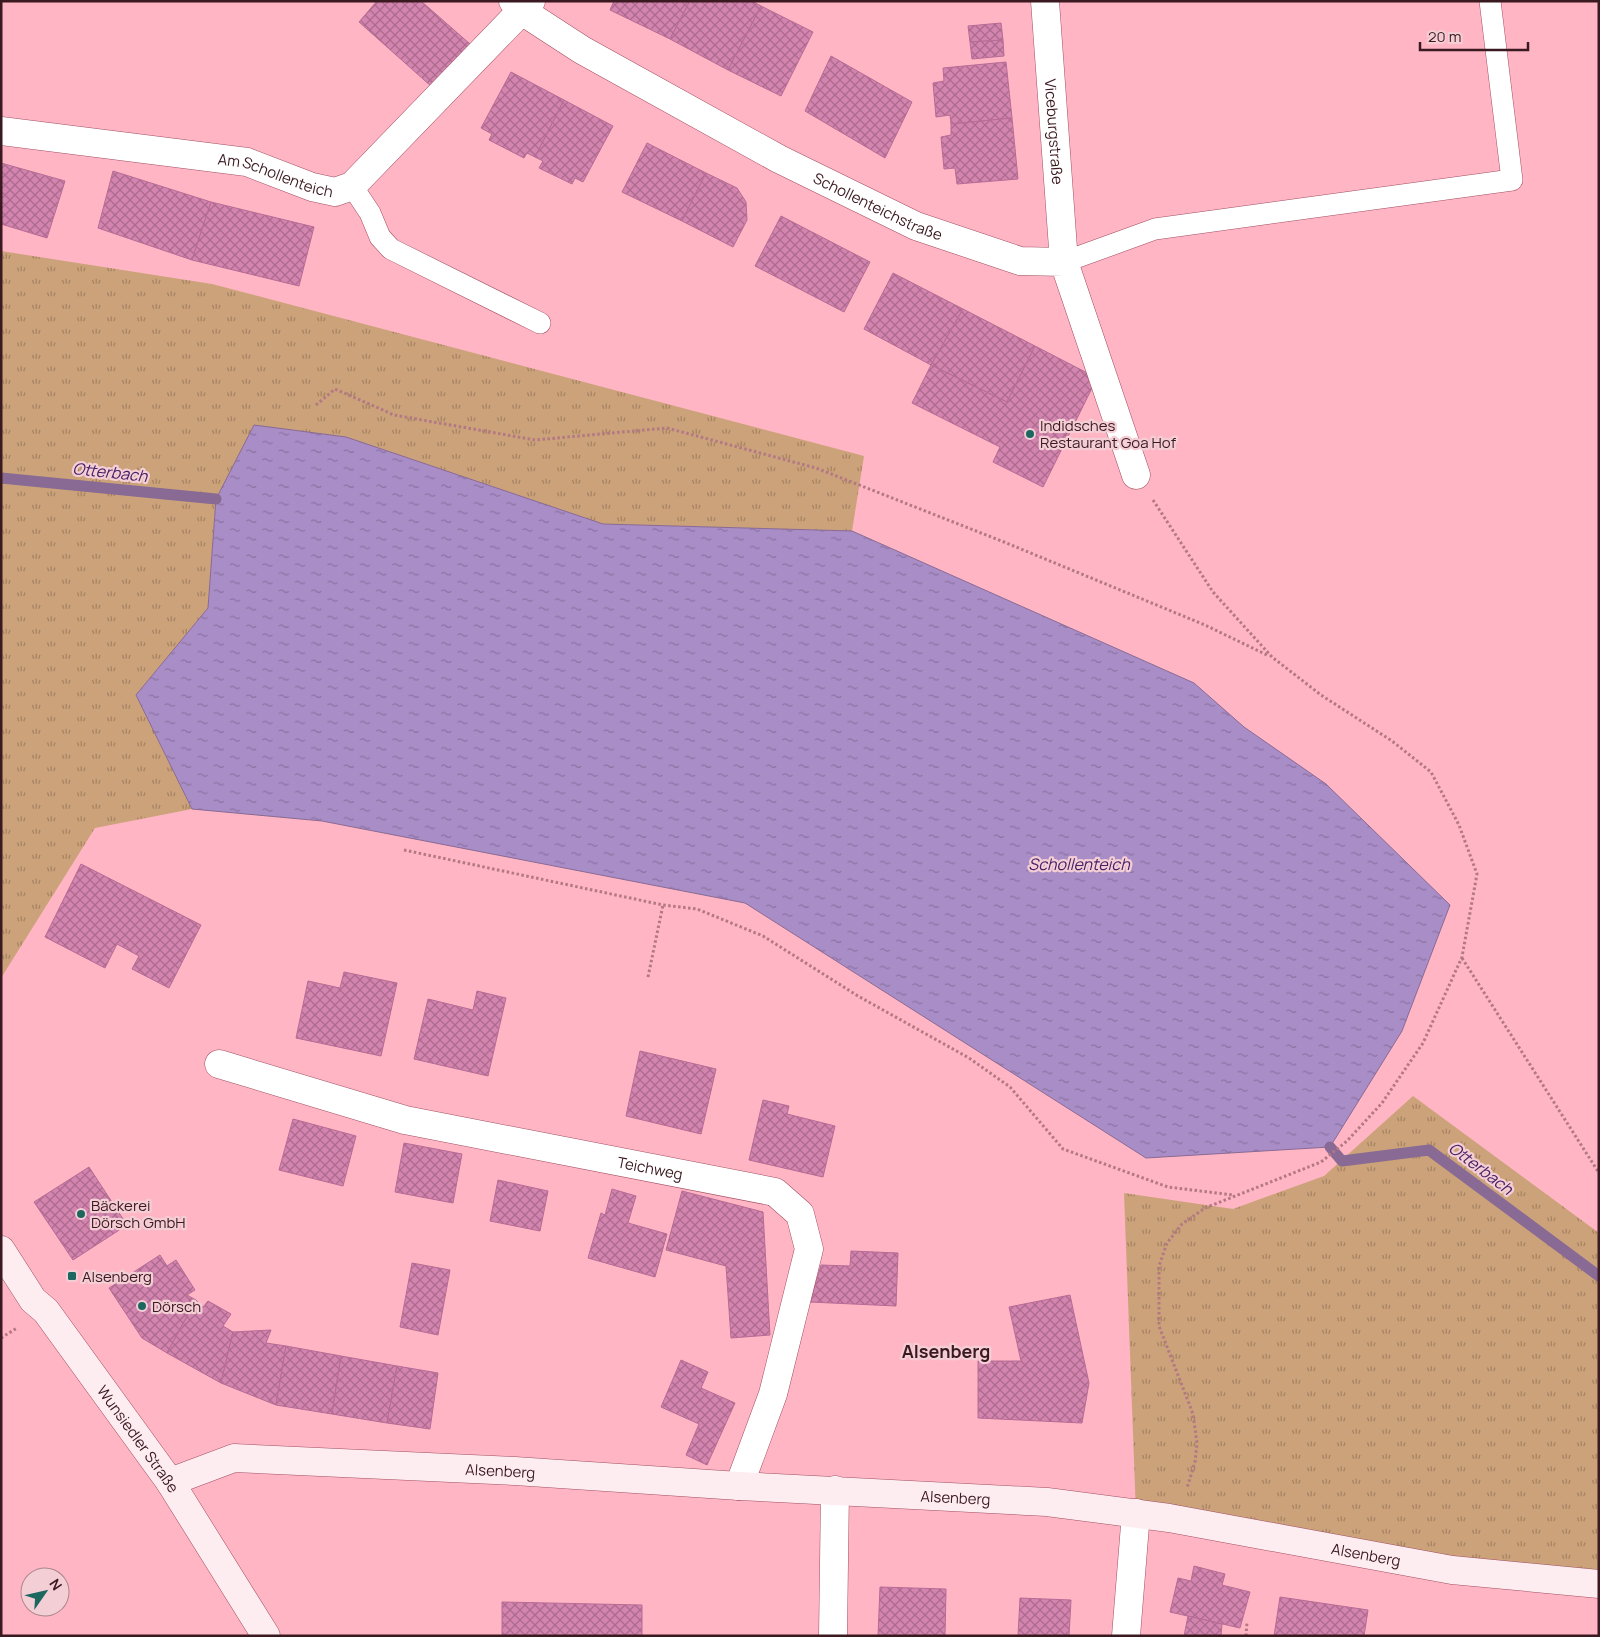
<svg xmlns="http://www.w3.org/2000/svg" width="1600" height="1637" font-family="Manrope,sans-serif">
	<defs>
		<pattern id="grass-tufts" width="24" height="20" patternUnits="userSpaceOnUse" patternTransform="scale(1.25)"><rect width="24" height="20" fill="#cba279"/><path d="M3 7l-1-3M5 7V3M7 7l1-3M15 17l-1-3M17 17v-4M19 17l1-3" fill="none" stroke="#a68363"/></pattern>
		<pattern id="water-ripples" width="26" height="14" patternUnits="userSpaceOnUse" patternTransform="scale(1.25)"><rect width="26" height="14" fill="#a98dc7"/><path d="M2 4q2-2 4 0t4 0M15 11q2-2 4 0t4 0" fill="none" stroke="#8b72a1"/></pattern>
		<pattern id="building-cross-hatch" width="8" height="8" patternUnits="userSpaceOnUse" patternTransform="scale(1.25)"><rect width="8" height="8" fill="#d384af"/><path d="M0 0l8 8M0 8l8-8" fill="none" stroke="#ac6b8e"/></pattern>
	</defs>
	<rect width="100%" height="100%" fill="#ffb5c3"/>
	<g fill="url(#grass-tufts)">
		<path d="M1,251l211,33 652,172 -12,75 -249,-7 -257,-87 -130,62 -8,109 -72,87 56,114 -97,19 -94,150z"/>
		<path d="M1413,1096l186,137v351l-463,-71 -12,-320 109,16 91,-33z"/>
	</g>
	<path fill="url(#water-ripples)" stroke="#886a95" d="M254,425l92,12 257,87 249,7 342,152 50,44 82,57 124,121 -48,126 -72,116 -184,11 -401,-255 -423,-82 -130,-12 -56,-114 72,-87 8,-109z"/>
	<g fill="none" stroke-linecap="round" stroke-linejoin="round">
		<g stroke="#886a95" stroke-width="11">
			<path d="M1,478l215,21"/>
			<path d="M1330,1147l12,14 87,-11 170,126"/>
		</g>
	</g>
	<g fill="url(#building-cross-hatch)" stroke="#b76b95">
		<path d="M377,1h44l49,43 -38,43 -73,-65z"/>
		<path d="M614,1h76l-20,38 -60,-29z"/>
		<path d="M690,1h62l9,5 -33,64 -58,-31z"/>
		<path d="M761,6l52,26 -32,64 -53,-26z"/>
		<path d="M1001,23l2,17 -33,2 -2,-16z"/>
		<path d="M1003,40l1,16 -32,3 -2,-17z"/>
		<path d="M831,56l81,46 -27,56 -80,-47z"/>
		<path d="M1006,62l6,56 -61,6 -1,-9 -14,2 -3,-34 11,-2 -1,-13z"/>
		<path d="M511,72l53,28 -29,57 -8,-4 -3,5 -35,-18 3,-6 -11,-6z"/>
		<path d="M564,100l49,26 -30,56 -8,-4 -3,6 -33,-16 4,-7 -8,-4z"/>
		<path d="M1012,118l6,61 -61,5 -2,-16 -11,1 -3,-32 10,-2v-11z"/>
		<path d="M647,143l59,30 -24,48 -60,-29z"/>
		<path d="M1,163l64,18 -18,57 -46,-14z"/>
		<path d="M113,171l98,31 -19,58 -94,-32z"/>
		<path d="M706,173l31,15 9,14 1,18 -14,27 -51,-26z"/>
		<path d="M211,202l103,25 -15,59 -107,-26z"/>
		<path d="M781,216l89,46 -26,50 -89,-46z"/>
		<path d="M893,273l70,36 -32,56 -67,-36z"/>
		<path d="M963,309l72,37 -28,56 -76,-37z"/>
		<path d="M1035,346l62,32 -54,109 -50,-25 7,-15 -88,-44 19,-38 76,37z"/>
		<path d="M81,864l120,61 -32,63 -37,-19 7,-13 -22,-12 -12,24 -60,-31z"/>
		<path d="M344,972l53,11 -16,73 -85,-18 12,-57 32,7z"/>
		<path d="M477,991l29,7 -18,78 -74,-17 14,-60 45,11z"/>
		<path d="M640,1051l76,18 -15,65 -75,-18z"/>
		<path d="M763,1100l26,6 -2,8 48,12 -12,51 -74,-17z"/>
		<path d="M293,1119l63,17 -13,50 -64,-16z"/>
		<path d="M404,1143l58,11 -9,49 -58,-11z"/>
		<path d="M89,1167l38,58 -54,35 -39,-58z"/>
		<path d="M498,1180l50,11 -8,40 -50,-10z"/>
		<path d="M612,1189l24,7 -8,27 39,11 -12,43 -67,-19 13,-45 4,2z"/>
		<path d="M682,1191l81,21 7,123 -39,3 -5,-72 -60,-16z"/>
		<path d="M851,1251l47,2 -2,53 -86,-4 11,-37 29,1z"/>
		<path d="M160,1255l7,11 9,-6 19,30 -8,5 9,5 -29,53 -25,-15 -33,-50z"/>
		<path d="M412,1263l38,7 -12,65 -38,-8z"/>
		<path d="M1070,1295l19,88 -7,40 -104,-5v-57h43l-12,-54z"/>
		<path d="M196,1300l7,7 5,-6 23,13 -8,12 10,6 -12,51 -54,-30z"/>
		<path d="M271,1330l-5,13 20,3 -10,59 -55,-22 12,-51z"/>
		<path d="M286,1346l55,10 -9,58 -56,-9z"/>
		<path d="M341,1356l56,10 -10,57 -55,-9z"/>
		<path d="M681,1360l27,12 -7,16 34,15 -28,62 -21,-10 13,-31 -38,-17z"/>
		<path d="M397,1366l41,7 -8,56 -43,-6z"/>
		<path d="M1194,1566l31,8 -3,11 28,7 -10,36 -70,-16 8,-34 13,3z"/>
		<path d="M880,1587l66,2 -1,47h-67z"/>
		<path d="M1280,1597l88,13 -4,26h-90z"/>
		<path d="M1020,1598l51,2 -2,36h-51z"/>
		<path d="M502,1602l140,3v31h-140z"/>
		<path d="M1188,1616l34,8 -1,12h-37z"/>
	</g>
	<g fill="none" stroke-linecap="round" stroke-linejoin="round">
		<g stroke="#a14f63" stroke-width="22">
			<g id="lane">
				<path d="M352,186l18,27 10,24 11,12 149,74"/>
				<path d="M1064,262l91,-33 357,-49 -22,-179"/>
			</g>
		</g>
		<g stroke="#a14f63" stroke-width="29">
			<g id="street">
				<path id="s1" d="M513,1l9,10 60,39 197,109 137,67 104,35 44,1 72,213"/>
				<path id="s2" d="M1045,1l19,261"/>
				<path id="s3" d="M1,131l246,31 65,25 23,5 17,-6 179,-185"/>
				<path id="s4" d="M219,1064l186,56 370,72 25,22 9,35 -36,145 -34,92"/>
				<path d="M833,1636l2,-146"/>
				<path d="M1126,1636l10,-123"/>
			</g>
		</g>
		<g stroke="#a14f63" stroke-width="29">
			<g id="secondary">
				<path id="s5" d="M1,1250l32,50 13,11 124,171 96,154"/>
				<path id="s6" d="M170,1482l64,-24 281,13 224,15 308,16 122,16 283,52 147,14"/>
			</g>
		</g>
		<g stroke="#b37884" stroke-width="3" stroke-dasharray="2.5 2.5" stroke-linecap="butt">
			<path d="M316,405l19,-16 59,26 141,25 132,-12 149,40 188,74 201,83 64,31"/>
			<path d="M1153,500l60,92 59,65 49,38 71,46 39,31 28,53 18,49 -15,83 -39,86 -41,60 -35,38 -26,21 -116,46 -23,16 -15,19 -8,23v60l34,88 4,29 -2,19 -8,26"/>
			<path d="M404,850l259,55 34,4 66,27 95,60 111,62 41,29 53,62 105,38 65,8"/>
			<path d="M1462,958l137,215"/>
			<path d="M648,977l15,-72"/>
			<path d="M1,1338l16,-10"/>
			<path d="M1246,1636l1,-14"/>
		</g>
		<use href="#lane" stroke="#fff" stroke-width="21"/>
		<use href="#street" stroke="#fff" stroke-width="28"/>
		<use href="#secondary" stroke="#feedf0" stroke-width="28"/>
	</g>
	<g fill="#1c6760" stroke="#f4ced5" stroke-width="2">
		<circle cx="1030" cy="434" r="5"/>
		<circle cx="81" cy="1214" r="5"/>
		<rect x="67" y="1271" width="10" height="10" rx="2.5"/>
		<circle cx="142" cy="1306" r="5"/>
	</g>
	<g text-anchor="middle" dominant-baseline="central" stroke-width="4.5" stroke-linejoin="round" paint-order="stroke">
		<g font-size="15" fill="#3b1921" stroke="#f4ced5">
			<text stroke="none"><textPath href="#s2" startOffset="131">Viceburgstraße</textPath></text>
			<text stroke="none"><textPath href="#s3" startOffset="279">Am Schollenteich</textPath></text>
			<text stroke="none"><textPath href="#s1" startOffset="420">Schollenteichstraße</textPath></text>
			<text stroke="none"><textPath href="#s4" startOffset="444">Teichweg</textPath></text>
			<text stroke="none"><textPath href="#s5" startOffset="234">Wunsiedler Straße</textPath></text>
			<text stroke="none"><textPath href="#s6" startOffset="335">Alsenberg</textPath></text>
			<text stroke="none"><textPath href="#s6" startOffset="791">Alsenberg</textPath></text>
			<text stroke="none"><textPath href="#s6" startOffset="1206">Alsenberg</textPath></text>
		</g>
		<g font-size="15" fill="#3b1921" stroke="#f4ced5" text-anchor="start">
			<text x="1040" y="425">Indidsches<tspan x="1040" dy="17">Restaurant Goa Hof</tspan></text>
			<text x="91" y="1205">Bäckerei<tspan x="91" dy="17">Dörsch GmbH</tspan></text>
			<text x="82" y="1276">Alsenberg</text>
			<text x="152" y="1306">Dörsch</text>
		</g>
		<g font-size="16" font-style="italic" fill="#462066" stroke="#f4ced5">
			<text transform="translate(110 472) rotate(6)">Otterbach</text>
			<text x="1079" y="864">Schollenteich</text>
			<text transform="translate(1481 1168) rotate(37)">Otterbach</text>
		</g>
		<g font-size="18" font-weight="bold" fill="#3b1921" stroke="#f4ced5">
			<text x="946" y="1351">Alsenberg</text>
		</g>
	</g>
	<rect width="1600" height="1637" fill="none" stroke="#3b1921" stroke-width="5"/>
	<g transform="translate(45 1592) rotate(56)"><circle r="24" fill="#f4ced5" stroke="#aa868d"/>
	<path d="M0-4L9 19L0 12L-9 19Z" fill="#1c6760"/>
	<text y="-8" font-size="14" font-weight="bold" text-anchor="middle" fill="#3b1921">N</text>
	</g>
	<path d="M1420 42v8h108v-8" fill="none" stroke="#3b1921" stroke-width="2.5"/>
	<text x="1428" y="42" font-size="15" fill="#3b1921" stroke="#f4ced5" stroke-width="4" paint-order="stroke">20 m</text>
</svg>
